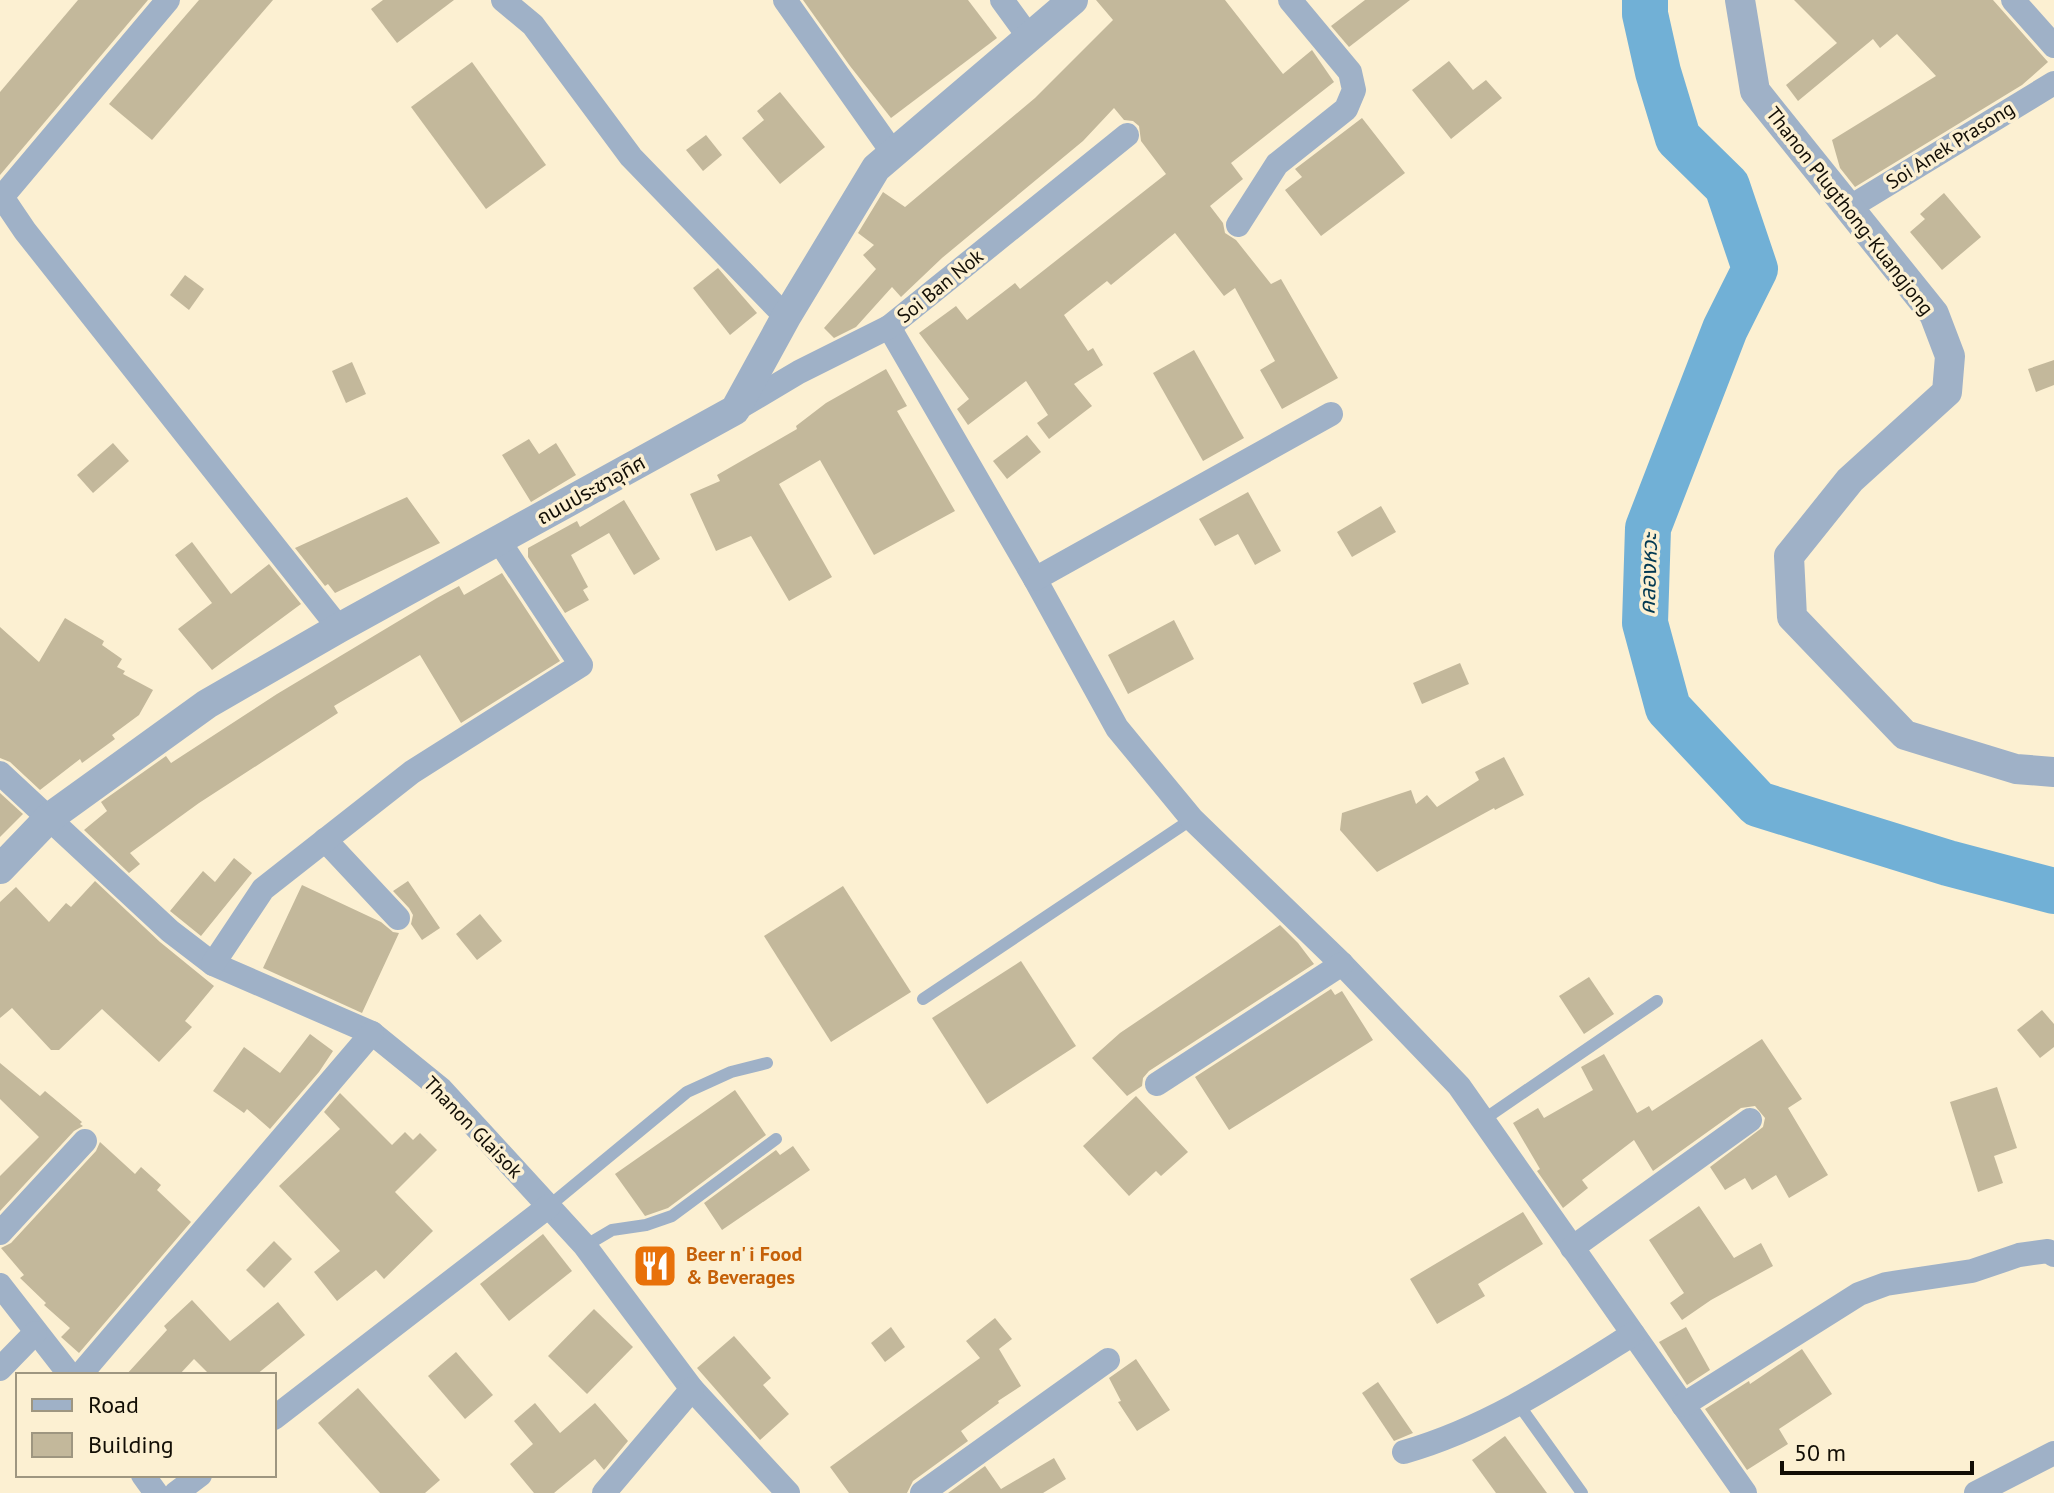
<svg xmlns="http://www.w3.org/2000/svg" width="2054" height="1493" font-family="'PT Sans','Noto Sans Thai',sans-serif">
	<rect width="100%" height="100%" fill="#fcf0d2"/>
	<g fill="none" stroke-linecap="round" stroke-linejoin="round">
		<path stroke="#71b0d6" stroke-width="46" d="M1645,0v14l13,58 20,66 49,48 28,83 -30,60 -77,199 -3,95 23,85 90,96 190,59 106,28"/>
	</g>
	<g fill="#c3b89b">
		<path d="M78,0h70l-148,175v-83z"/>
		<path d="M199,0h74l-121,140 -43,-36z"/>
		<path d="M383,0h71l-57,43 -26,-34z"/>
		<path d="M803,0h165l29,38 -106,80 -41,-52z"/>
		<path d="M1096,0h129l58,74 29,-24 22,32 -103,81 12,16 -33,27 13,17 2,10 11,7 35,44 10,-5 57,99 -56,31 -22,-39 15,-9 -40,-73 -11,8 -49,-63 -64,52 -4,-4 -43,34 24,36 5,-3 10,17 -29,19 18,22 -43,33 -12,-16 11,-8 -22,-34 -58,44 -11,-16 12,-10 -50,-66 37,-27 11,14 48,-37 5,6 146,-115 -25,-33 -2,-15 -6,-5 -9,-1 -10,-12 -31,33 -141,117 -41,39 -9,-10 -36,40 -22,11 -10,-10 52,-59 -13,-14 11,-10 -16,-12 25,-41 22,15 130,-109 78,-78z"/>
		<path d="M1365,0h45l-61,47 -18,-21z"/>
		<path d="M1794,0h199l55,62 -26,23 -167,102 -15,-19 -8,-28 104,-64 -39,-42 -17,14 -7,-9 -75,62 -12,-16 51,-42z"/>
		<path d="M1449,61l24,29 13,-10 16,18 -51,41 -39,-49z"/>
		<path d="M472,62l74,103 -60,44 -75,-102z"/>
		<path d="M780,92l45,55 -45,37 -38,-46 22,-18 -7,-9z"/>
		<path d="M1362,118l43,55 -84,63 -36,-46 17,-13 -7,-8z"/>
		<path d="M706,135l16,20 -19,16 -17,-21z"/>
		<path d="M1944,193l37,44 -39,33 -32,-38 15,-13 -5,-5z"/>
		<path d="M718,268l39,45 -27,22 -37,-47z"/>
		<path d="M185,275l19,14 -15,21 -19,-15z"/>
		<path d="M1194,350l50,88 -41,23 -50,-88z"/>
		<path d="M2054,360v25l-18,7 -8,-23z"/>
		<path d="M352,362l14,32 -20,9 -14,-32z"/>
		<path d="M886,369l21,37 -10,5 58,100 -81,44 -54,-95 -41,24 53,93 -43,24 -38,-65 -35,15 -26,-57 30,-13 -3,-6 80,-46 -1,-3 30,-23z"/>
		<path d="M1027,435l14,17 -34,27 -14,-18z"/>
		<path d="M529,439l10,15 17,-11 20,32 -45,27 -29,-47z"/>
		<path d="M113,443l16,18 -36,32 -16,-18z"/>
		<path d="M1248,492l33,59 -26,14 -17,-31 -23,12 -16,-27z"/>
		<path d="M407,497l33,46 -105,50 -7,-9 -3,2 -30,-38z"/>
		<path d="M624,500l36,59 -26,16 -25,-42 -38,22 17,32 -5,3 6,10 -24,13 -37,-56v-9l49,-27 3,6z"/>
		<path d="M1381,506l15,26 -44,25 -15,-25z"/>
		<path d="M192,542l39,52 38,-30 32,40 -89,66 -34,-41 34,-26 -37,-48z"/>
		<path d="M502,573l58,88 -99,62 -41,-68 -86,51 4,7 -139,90 -69,50 10,11 -11,9 -45,-43 23,-19 -6,-9 65,-46 5,7 106,-69 160,-96 22,-12 5,9z"/>
		<path d="M65,618l39,23 -2,4 20,14 -5,8 8,4 -2,3 30,16 -14,25 -27,20 3,4 -33,24 -2,-4 -40,31 -30,-28 -10,-4v-131l39,35z"/>
		<path d="M1174,620l20,39 -66,35 -20,-39z"/>
		<path d="M1460,663l9,21 -47,20 -9,-21z"/>
		<path d="M1504,757l20,38 -29,15 -1,-2 -117,64 -37,-42 2,-17 69,-23 5,14 11,-9 10,12 42,-27 -4,-8z"/>
		<path d="M0,793l23,21 -23,23z"/>
		<path d="M234,858l18,15 -51,63 -31,-25 33,-40 12,11z"/>
		<path d="M95,881l65,61 54,44 -29,35 7,6 -33,35 -57,-53 -43,41h-8l-39,-42 -12,10v-116l16,-15 33,35 17,-19 5,4z"/>
		<path d="M408,881l32,47 -18,12 -11,-16 2,-9 -4,-7 -16,-17z"/>
		<path d="M302,885l79,37 12,10 6,1 -37,80 -99,-45z"/>
		<path d="M843,886l68,106 -80,50 -67,-106z"/>
		<path d="M480,914l22,27 -25,19 -21,-26z"/>
		<path d="M1280,925l18,18 16,21 -165,107 -6,7 -1,8 -15,10 -35,-38 28,-25z"/>
		<path d="M1021,961l55,85 -89,58 -55,-86z"/>
		<path d="M1589,977l25,37 -30,20 -25,-38z"/>
		<path d="M1331,989l4,6 7,-4 31,49 -144,90 -34,-53z"/>
		<path d="M2042,1010l12,14v23l-14,11 -23,-28z"/>
		<path d="M310,1034l23,17 -14,21 -49,57 -23,-20 -3,4 -31,-22 31,-44 36,26z"/>
		<path d="M1762,1039l40,60 -14,9 40,67 -39,23 -13,-23 -24,15 -7,-12 -20,12 -15,-23 53,-40 2,-9 -10,-12 -14,2 -88,63 -19,-31 -52,40 6,8 -25,20 -26,-37 3,-2 -27,-46 25,-15 6,10 49,-28 -12,-23 23,-13 33,59 12,-7 3,5z"/>
		<path d="M0,1063l40,33 5,-5 37,31 -2,2 3,2 -9,5 -74,80v-35l39,-39 -39,-38z"/>
		<path d="M1997,1087l20,61 -23,8 9,27 -25,9 -28,-90z"/>
		<path d="M735,1090l31,45 -98,73 -23,8 -30,-42z"/>
		<path d="M340,1093l52,52 13,-13 8,8 7,-7 17,17 -42,42 38,39 -49,48 -8,-9 -39,31 -23,-29 26,-21 -61,-65 61,-57 -16,-17z"/>
		<path d="M1136,1096l52,56 -27,24 -5,-5 -27,25 -46,-50z"/>
		<path d="M100,1142l35,32 6,-7 20,18 -4,5 34,32 -112,131 -18,-16 9,-9 -26,-23 2,-2 -26,-25 4,-3 -23,-27 10,-5 85,-92z"/>
		<path d="M793,1146l17,24 -88,60 -18,-27 72,-53 4,5z"/>
		<path d="M1699,1206l35,52 27,-15 12,23 -62,34 -29,20 -12,-17 14,-10 -35,-53z"/>
		<path d="M1523,1212l20,32 -65,40 7,12 -48,28 -27,-45z"/>
		<path d="M543,1234l29,37 -63,50 -29,-37z"/>
		<path d="M274,1241l18,18 -28,29 -18,-18z"/>
		<path d="M192,1300l38,41 48,-39 27,33 -49,40h-46l-16,-16 -15,16h-53l41,-45 -3,-4z"/>
		<path d="M594,1309l39,38 -46,47 -39,-38z"/>
		<path d="M995,1318l17,21 -13,10 22,37 -23,15 1,2 -38,28 7,10 -55,40 -6,12h-58l-19,-26 150,-109 -14,-17z"/>
		<path d="M891,1327l14,20 -20,15 -14,-19z"/>
		<path d="M1686,1327l24,43 -23,15 -28,-43z"/>
		<path d="M734,1336l37,42 -8,7 26,29 -29,26 -63,-72z"/>
		<path d="M1802,1349l30,45 -53,35 9,15 -41,26 -42,-61 44,-28 1,3z"/>
		<path d="M456,1352l37,43 -28,24 -37,-43z"/>
		<path d="M1136,1359l34,51 -33,21 -19,-29 3,-1 -12,-23z"/>
		<path d="M1378,1382l35,51 -19,8 -32,-48z"/>
		<path d="M358,1388l82,92 -15,13h-45l-62,-70z"/>
		<path d="M535,1403l25,30 35,-30 33,38 -24,29 -9,-11 -41,34h-20l-24,-29 23,-20 -19,-23z"/>
		<path d="M1505,1436l42,57h-51l-24,-33z"/>
		<path d="M1054,1458l12,21 -23,14h-95l37,-27 16,23z"/>
	</g>
	<g fill="none" stroke-linecap="round" stroke-linejoin="round">
		<g stroke="#9fb1c7" stroke-width="12">
			<path d="M923,999l269,-180"/>
			<path d="M1483,1120l174,-119"/>
			<path d="M549,1206l138,-114 44,-20 36,-9"/>
			<path d="M585,1246l27,-16 34,-5 26,-9 104,-77"/>
			<path d="M1519,1405l63,88"/>
		</g>
		<g stroke="#9fb1c7" stroke-width="24">
			<path d="M168,0l-166,197 23,34 314,397"/>
			<path d="M503,0l30,25 98,132 155,160"/>
			<path d="M785,0l108,153"/>
			<path d="M1002,0l27,37"/>
			<path d="M2013,0l41,46"/>
			<path d="M1847,209l207,-126"/>
			<path d="M1238,225l39,-61 69,-55 8,-19 -4,-18 -60,-72"/>
			<path d="M889,327l146,252 82,149 75,91 150,145 117,122 286,407"/>
			<path d="M735,410l64,-38 90,-45 238,-192"/>
			<path d="M1035,579l296,-165"/>
			<path d="M0,773l170,158 43,33 159,69 69,56 144,157 107,143 96,104"/>
			<path d="M325,840l73,78"/>
			<path d="M213,964l50,-75 149,-117 169,-107 -82,-124"/>
			<path d="M1157,1084l185,-120"/>
			<path d="M0,1233l85,-92"/>
			<path d="M1572,1248l178,-128"/>
			<path d="M0,1285l70,90"/>
			<path d="M0,1369l35,-36"/>
			<path d="M80,1375l292,-342"/>
			<path d="M1683,1405l176,-111 27,-10 86,-13 47,-16 29,-4 6,4"/>
			<path d="M274,1418l275,-212"/>
			<path d="M1404,1452c84,-24 156,-72 229,-118"/>
			<path d="M143,1475l13,18"/>
			<path d="M176,1493l24,-18"/>
			<path d="M604,1493l88,-104"/>
			<path d="M922,1493l186,-133"/>
			<path d="M1976,1493l78,-40"/>
		</g>
		<g stroke="#9fb1c7" stroke-width="30">
			<path d="M1740,0l15,91 179,223 16,42 -3,36 -97,88 -61,76 3,61 113,118 111,34 38,3"/>
			<path d="M0,869l49,-51 158,-114 132,-76 396,-218 51,-93 90,-149 197,-168"/>
		</g>
	</g>
	<defs>
		<g id="restaurant-square" transform="scale(2.3)"><rect x="-9" y="-9" width="18" height="18" rx="4" fill="#e8710a" stroke="#fcf0d2"/><path d="M-5-6h1v4h1v-4h1v4h1v-4h1v5L-1.5 .5V6h-2V.5L-5-1ZM5-6V6H3V1.5H1.5Q1.5-4 5-6Z" fill="#fff"/></g>
	</defs>
	<g fill-rule="evenodd">
		<use href="#restaurant-square" x="655" y="1266"/>
	</g>
	<g text-anchor="middle" dominant-baseline="central" stroke-width="7" stroke-linejoin="round" paint-order="stroke">
		<g font-size="20" fill="#120e05" stroke="#fcf0d2">
			<text transform="translate(1950 145) rotate(-32)">Soi Anek Prasong</text>
			<text transform="translate(1850 211) rotate(52)">Thanon Plugthong-Kuangjong</text>
			<text transform="translate(940 286) rotate(-39)">Soi Ban Nok</text>
			<text transform="translate(591 490) rotate(-29)">ถนนประชาอุทิศ</text>
			<text transform="translate(473 1127) rotate(46)">Thanon Glaisok</text>
		</g>
		<g font-size="20" font-weight="bold" fill="#c56008" stroke="#fcf0d2" text-anchor="start">
			<text x="686" y="1254">Beer n' i Food<tspan x="686" dy="23">&amp; Beverages</tspan></text>
		</g>
		<g font-size="22" font-style="italic" fill="#013852" stroke="#fcf0d2">
			<text transform="translate(1648 574) rotate(-88)">คลองหวะ</text>
		</g>
	</g>
	<rect x="16" y="1373" width="260" height="104" fill="#fcf0d2" stroke="#9e9680" stroke-width="2"/>
	<rect x="32" y="1399" width="40" height="12" fill="#9fb1c7" stroke="#9e9680" stroke-width="2"/>
	<text x="88" y="1413" font-size="24" fill="#120e05">Road</text>
	<rect x="32" y="1433" width="40" height="24" fill="#c3b89b" stroke="#9e9680" stroke-width="2"/>
	<text x="88" y="1453" font-size="24" fill="#120e05">Building</text>
	<path d="M1782 1461v12h190v-12" fill="none" stroke="#120e05" stroke-width="4"/>
	<text x="1794" y="1461" font-size="24" fill="#120e05" stroke="#fcf0d2" stroke-width="6" paint-order="stroke">50 m</text>
</svg>
